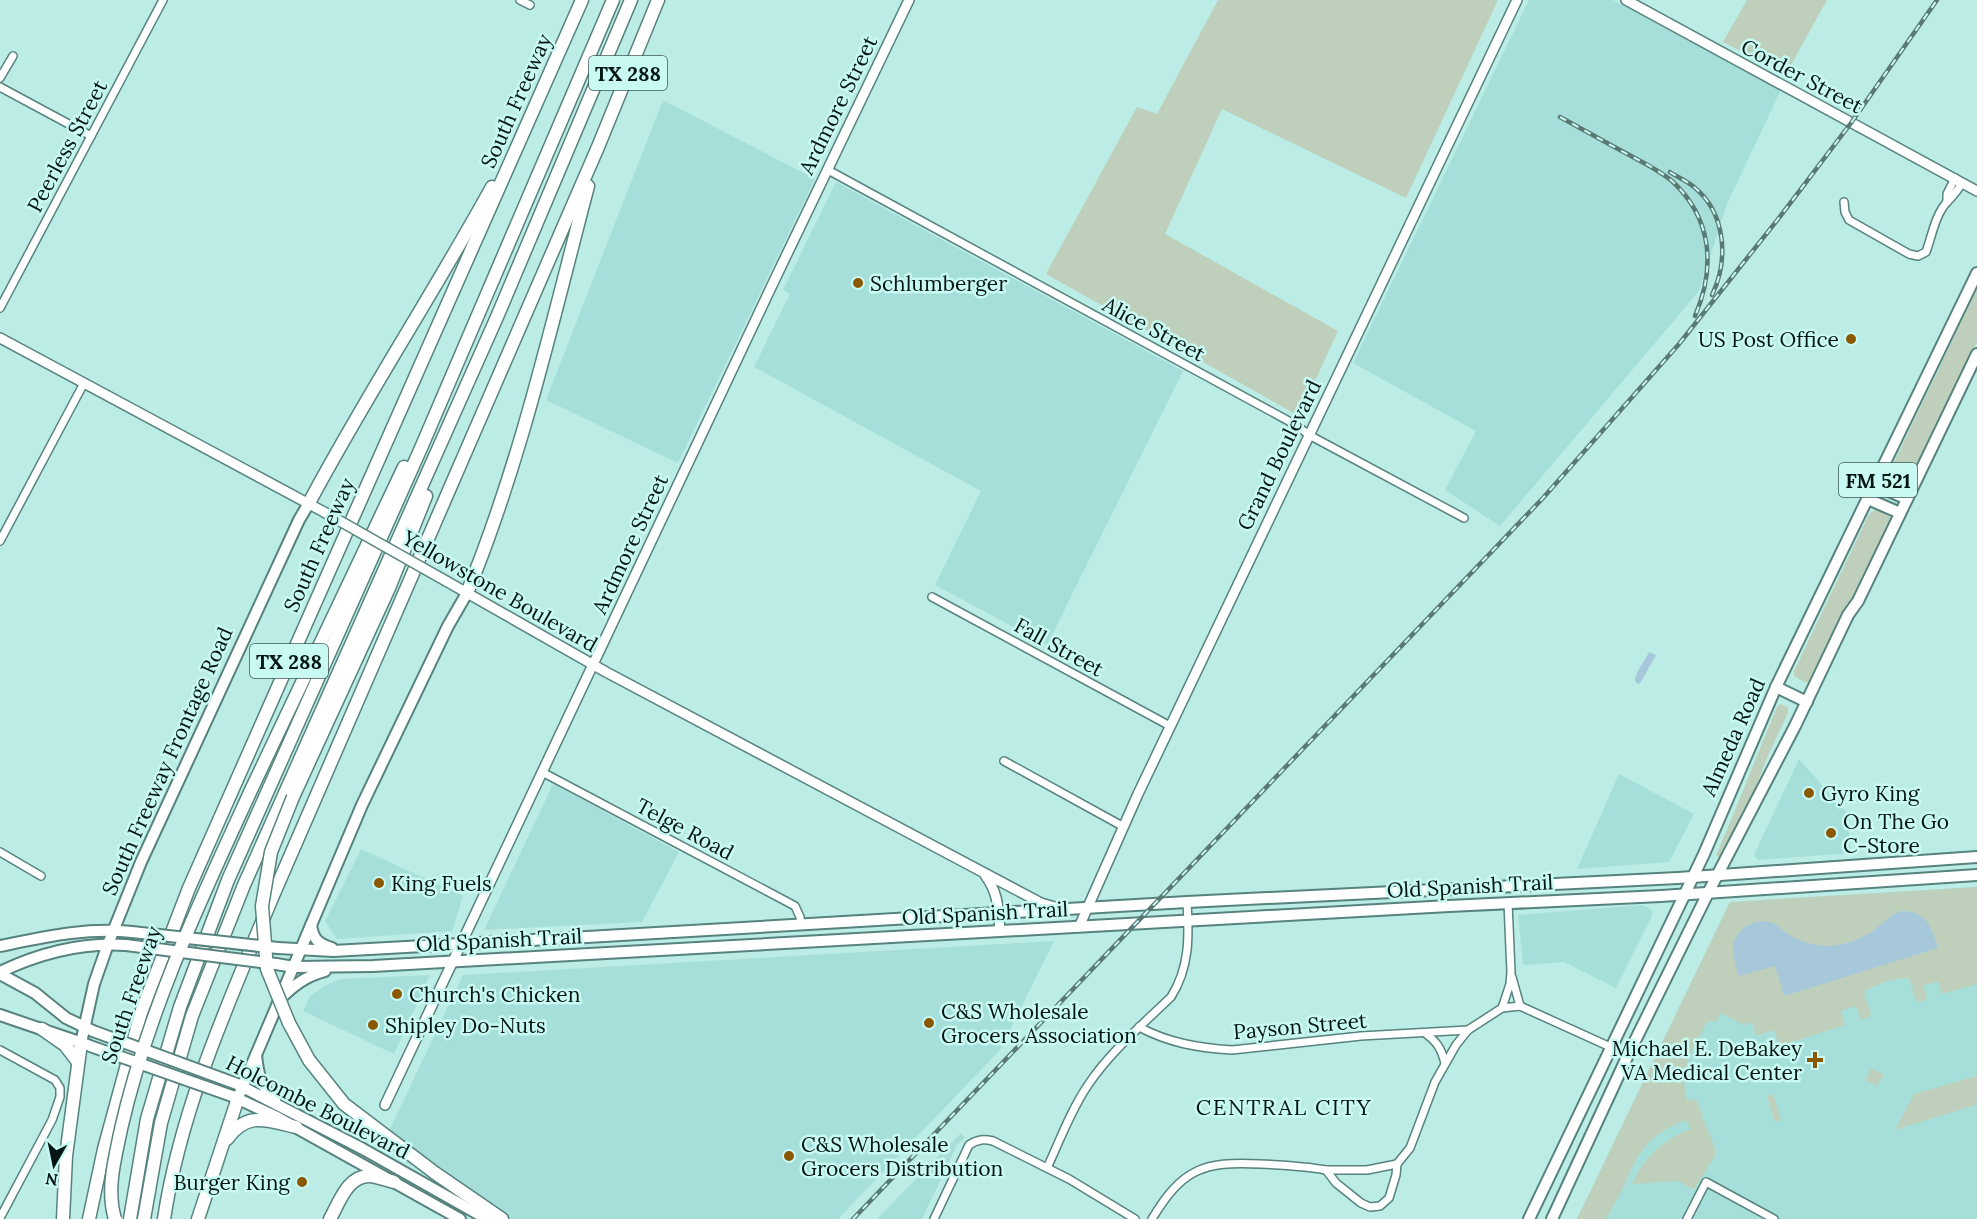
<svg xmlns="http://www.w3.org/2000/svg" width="1977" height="1219" font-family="Lora,serif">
	<rect width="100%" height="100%" fill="#bcece6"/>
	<g fill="#a6dfd9">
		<path d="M1529,0h84l168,90 -54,114 -28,87 -199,235 -55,-36 31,-59 -123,-68z"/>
		<path d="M663,100l152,79 -137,284 -132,-63z"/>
		<path d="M836,182l347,189 -136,274 -112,-60 46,-94 -227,-124 36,-73 -7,-4z"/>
		<path d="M1799,759l48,54 4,40 -93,7 -4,-5z"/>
		<path d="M1619,774l75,40 -25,48 -92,7z"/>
		<path d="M553,784l126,68 -37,70 -158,8z"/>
		<path d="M361,849l102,47 -11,35 -115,8 -12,-18z"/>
		<path d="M1977,887v332h-400l153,-317z"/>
		<path d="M1642,905l7,3 3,3v5l-36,72 -52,-26 -41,3 -5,-50z"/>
		<path d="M1054,941l-54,109 -162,169h-331l-126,-71 82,-173z"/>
		<path d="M430,975l-36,79 -91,-43 7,-15 16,-11 15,-6z"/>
		<path d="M961,1133l4,4 -8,8 -35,74h-45z"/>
	</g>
	<g fill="#bed0bb">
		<path d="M1218,0h280l-92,198 -184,-89 -57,125 173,97 -39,85 -253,-142 91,-167 20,7z"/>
		<path d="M1747,0h80l-41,74 -63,-32z"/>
		<path d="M1977,289v53l-69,145 -21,-10z"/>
		<path d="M1876,509l13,7 2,5 -80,158 -3,3h-4l-10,-6v-5l75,-157z"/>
		<path d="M1780,704l8,3v6l-21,45 -15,39 -31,60 -2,1 -3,-3c22,-49 40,-99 61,-148z"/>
		<path d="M1977,887v97l-35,10 -4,-13 -15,5 4,14 -8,2 -3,-2 -7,-22c-14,0 -33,6 -45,14l7,22 -2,3 -8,3 -5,-14 -15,5 4,14 -66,21 -5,-16 -19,6 -1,-11 -7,-3 -2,4 -24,-13 -5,9 -8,-1c-15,28 -30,47 -21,80l9,-2 19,50v7l-20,32 -4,1 -12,-8 -47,3c12,-26 31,-45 59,-55l-5,-9c-31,12 -46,27 -58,57 -6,15 -15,28 -22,42h-29l153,-317z"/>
		<path d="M1871,1068l13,7 -7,11 -12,-6z"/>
		<path d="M1977,1076v25l-2,4 -80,25 19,-36z"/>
		<path d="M1773,1094l8,26 -6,2 -8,-26z"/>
	</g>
	<g fill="#a7c8db">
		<path d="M1649,652l7,3 -15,27 -3,2 -3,-3c0,-9 10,-20 14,-29z"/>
		<path d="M1902,911c24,0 30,16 36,37l-154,48 -9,-30 -36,10c-2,-8 -6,-17 -6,-27 0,-19 21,-33 40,-26 6,3 10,8 15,11 14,9 32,14 49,11 15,-2 30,-9 42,-19 7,-6 12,-12 23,-15z"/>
	</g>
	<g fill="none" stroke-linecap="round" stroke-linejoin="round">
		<g stroke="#56837e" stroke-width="10">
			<g id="minor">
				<path d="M520,0l10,5"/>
				<path d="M0,78l13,-22"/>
				<path d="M0,87l91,49"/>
				<path d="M828,170l468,255 13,10 155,83"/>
				<path d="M1844,202l1,10 4,8 60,34 9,2 8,-4c6,-16 9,-37 21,-50 6,-6 11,-12 15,-19"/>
				<path d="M1947,202v-8l8,-16"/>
				<path d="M0,308l163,-308"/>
				<path d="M0,541l84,-158"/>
				<path d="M932,597l238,129"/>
				<path d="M1004,761l120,66"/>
				<path d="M542,772l253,134 5,11 1,8"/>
				<path d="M0,852l41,24"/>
				<path d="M1512,977l8,29"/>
				<path d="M1502,1008l8,-24 1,-12 -3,-69"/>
				<path d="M1139,1027c30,16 60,21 93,23l129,-14 107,-6"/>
				<path d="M1425,1033c12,9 16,15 20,30"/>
				<path d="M0,1050l55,30 5,8v9l-8,23 -52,98"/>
				<path d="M1047,1168c13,-28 24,-58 41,-83 22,-33 55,-61 83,-88 19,-30 18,-61 16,-95"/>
				<path d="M1326,1170h41l30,-6"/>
				<path d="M934,1219l35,-74c9,-6 15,-6 24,-4l76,38 66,40"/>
				<path d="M1152,1219c30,-50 51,-58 108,-55 22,1 44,2 66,6l10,13 25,20 9,4 10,-1 9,-8 7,-23 1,-11 13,-16 25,-66 21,-37 12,-15 34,-22 18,-2 108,49"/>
				<path d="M1687,1219l19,-37 68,37"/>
			</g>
		</g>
		<g stroke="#56837e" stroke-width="12">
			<g id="tertiary">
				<path d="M1626,0l351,191"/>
				<path d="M0,338l324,174"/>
				<path d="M446,581l160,91 435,231 17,5"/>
				<path d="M985,875c14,19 13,34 15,56"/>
				<path d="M1079,927l59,-133 379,-794"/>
				<path d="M385,1105l390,-826 134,-279"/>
			</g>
		</g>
		<g stroke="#56837e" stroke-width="14">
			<g id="secondary">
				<path d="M81,1043l13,-59 14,-40 33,-82 158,-342 10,-17"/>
				<path d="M239,1095l123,-290 86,-179 19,-33"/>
			</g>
		</g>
		<g stroke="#56837e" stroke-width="14">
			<g id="primary">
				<path d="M1876,485l31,14"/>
				<path d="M1868,499l32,14"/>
				<path d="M1776,687l31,15"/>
				<path d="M311,925c2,14 7,19 21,23"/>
				<path d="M0,946c44,-9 87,-19 132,-14"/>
				<path d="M278,948l55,3 254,-14 600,-35 491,-24 299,-21"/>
				<path d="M276,964l18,3 79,-1 1076,-60 212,-10 316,-21"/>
				<path d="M0,972c40,-19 81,-30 126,-27"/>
				<path d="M0,974l35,19 31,25 27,13"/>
				<path d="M280,999c14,-14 26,-23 45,-28"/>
				<path d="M0,1015l88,30"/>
				<path d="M256,1055c2,19 4,31 19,45"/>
				<path d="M237,1084l126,65 124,70"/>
				<path d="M232,1096l45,21 183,102"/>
				<path d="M1529,1219l175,-365 72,-167 201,-414"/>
				<path d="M1552,1219l76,-164 80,-162 87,-167 53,-111 10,-14 119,-247"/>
			</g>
		</g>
		<g stroke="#56837e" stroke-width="15">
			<g id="motorway">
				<path d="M309,503c57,-107 124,-209 183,-316"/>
				<path d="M467,593c54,-131 85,-271 121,-407"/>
				<path d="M252,788l152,-321"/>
				<path d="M293,797l96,-209 37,-92"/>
				<path d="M289,1023l20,37 35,44 91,69 67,46"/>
				<path d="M42,1029l23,16 13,17"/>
				<path d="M227,1139c20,-28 39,-19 69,-12"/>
				<path d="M63,1219l3,-63 15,-113"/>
				<path d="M89,1219l15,-70 37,-136 48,-125 393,-888"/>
				<path d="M130,1219l17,-100 33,-112 48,-127 193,-432 192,-448"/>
				<path d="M144,1219l17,-96 31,-107 52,-131 253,-568 134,-317"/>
				<path d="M164,1219c17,-112 65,-217 108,-321l326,-751 60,-147"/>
				<path d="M198,1219l40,-121"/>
				<path d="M330,1219c9,-16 18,-45 41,-43 7,1 16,4 23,6"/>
			</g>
		</g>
		<use href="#minor" stroke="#fff" stroke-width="7"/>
		<use href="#tertiary" stroke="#fff" stroke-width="9"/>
		<use href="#secondary" stroke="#fff" stroke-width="10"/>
		<use href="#primary" stroke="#fff" stroke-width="10"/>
		<use href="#motorway" stroke="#fff" stroke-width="12"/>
		<g stroke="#597975" stroke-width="4.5">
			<g id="rail">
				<path d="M1560,117c24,13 48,27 73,40 13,7 27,14 39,24 40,37 44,86 23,135"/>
				<path d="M1670,172c7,5 17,9 24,15 32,26 35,73 18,108"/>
				<path d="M853,1219l690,-721 136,-154 103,-130 69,-91 86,-123"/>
			</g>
		</g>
		<use href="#rail" stroke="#c9f9f3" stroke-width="2" stroke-dasharray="7" stroke-linecap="butt"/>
		<g stroke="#56837e" stroke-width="12" stroke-linecap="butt">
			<path id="tertiary-bridge" d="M324,512l122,69"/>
		</g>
		<g stroke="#56837e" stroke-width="14" stroke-linecap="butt">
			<g id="primary-bridge">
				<path d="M132,932l146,16"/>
				<path d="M126,945l150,19"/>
				<path d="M93,1031l144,53"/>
				<path d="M90,1046l142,50"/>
			</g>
		</g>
		<g stroke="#56837e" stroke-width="15" stroke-linecap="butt">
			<g id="motorway-bridge">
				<path d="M289,1023l-22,-54 -5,-63 9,-54 22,-55"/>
				<path d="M115,1219c-9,-30 0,-60 6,-90 27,-119 80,-230 131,-341"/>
			</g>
		</g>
		<use href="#tertiary-bridge" stroke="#fff" stroke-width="9"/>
		<use href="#primary-bridge" stroke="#fff" stroke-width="10"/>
		<use href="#motorway-bridge" stroke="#fff" stroke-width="12"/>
	</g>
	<g fill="#8a5800" stroke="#c9f9f3" stroke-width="2">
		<circle cx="858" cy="283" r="6"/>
		<circle cx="1851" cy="339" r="6"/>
		<circle cx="1809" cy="793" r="6"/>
		<circle cx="1831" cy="833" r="6"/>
		<circle cx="379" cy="883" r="6"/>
		<circle cx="397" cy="994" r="6"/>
		<circle cx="929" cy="1023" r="6"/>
		<circle cx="373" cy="1025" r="6"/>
		<path d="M1812 1051h6v6h6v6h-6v6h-6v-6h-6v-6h6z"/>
		<circle cx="789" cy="1156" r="6"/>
		<circle cx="302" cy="1182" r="6"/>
	</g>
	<g text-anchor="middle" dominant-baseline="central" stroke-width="5" stroke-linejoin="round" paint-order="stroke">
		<g fill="#c9f9f3" stroke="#3f5a57" stroke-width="1.5">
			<rect x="589" y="56" width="78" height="34" rx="4.5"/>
			<rect x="1839" y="463" width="78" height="34" rx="4.5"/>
			<rect x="250" y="644" width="78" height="34" rx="4.5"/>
		</g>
		<g font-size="20" font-weight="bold" fill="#041614">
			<text x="628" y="73">TX 288</text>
			<text x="1878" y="480">FM 521</text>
			<text x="289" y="661">TX 288</text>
		</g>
		<g font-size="21" fill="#041614" stroke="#c9f9f3">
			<text transform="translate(1802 76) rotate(28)">Corder Street</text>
			<text transform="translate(516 101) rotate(-66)">South Freeway</text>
			<text transform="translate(838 105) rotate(-64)">Ardmore Street</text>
			<text transform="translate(67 146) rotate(-62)">Peerless Street</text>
			<text transform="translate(1154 329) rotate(28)">Alice Street</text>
			<text transform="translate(1279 455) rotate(-64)">Grand Boulevard</text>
			<text transform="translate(630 544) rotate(-65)">Ardmore Street</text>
			<text transform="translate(319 545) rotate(-66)">South Freeway</text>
			<text transform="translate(500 591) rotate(30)">Yellowstone Boulevard</text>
			<text transform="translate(1059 647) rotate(29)">Fall Street</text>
			<text transform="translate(1733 737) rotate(-66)">Almeda Road</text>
			<text transform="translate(167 761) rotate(-66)">South Freeway Frontage Road</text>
			<text transform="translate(685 829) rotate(28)">Telge Road</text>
			<text transform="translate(1470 886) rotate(-3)">Old Spanish Trail</text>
			<text transform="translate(985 913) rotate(-3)">Old Spanish Trail</text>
			<text transform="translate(499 940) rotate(-3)">Old Spanish Trail</text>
			<text transform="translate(131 995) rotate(-71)">South Freeway</text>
			<text transform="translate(1300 1026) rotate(-5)">Payson Street</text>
			<text transform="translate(318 1107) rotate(27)">Holcombe Boulevard</text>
		</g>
		<g font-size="21" fill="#041614" stroke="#c9f9f3" text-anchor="start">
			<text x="870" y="283">Schlumberger</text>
			<text x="1839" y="339" text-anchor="end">US Post Office</text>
			<text x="1821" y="793">Gyro King</text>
			<text x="1843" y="821">On The Go<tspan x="1843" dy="24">C-Store</tspan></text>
			<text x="391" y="883">King Fuels</text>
			<text x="409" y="994">Church's Chicken</text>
			<text x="941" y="1011">C&amp;S Wholesale<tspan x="941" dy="24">Grocers Association</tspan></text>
			<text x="385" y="1025">Shipley Do-Nuts</text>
			<text x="1802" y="1048" text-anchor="end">Michael E. DeBakey<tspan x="1802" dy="24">VA Medical Center</tspan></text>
			<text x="801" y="1144">C&amp;S Wholesale<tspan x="801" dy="24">Grocers Distribution</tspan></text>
			<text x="290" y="1182" text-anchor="end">Burger King</text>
		</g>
		<g font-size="22" letter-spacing="1.5" fill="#041614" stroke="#c9f9f3">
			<text x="1284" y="1107">CENTRAL CITY</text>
		</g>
	</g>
	<g transform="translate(54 1165) rotate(189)" stroke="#c9f9f3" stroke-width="4.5" paint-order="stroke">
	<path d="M0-4.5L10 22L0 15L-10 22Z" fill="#041614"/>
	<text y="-9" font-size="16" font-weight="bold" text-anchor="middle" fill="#041614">N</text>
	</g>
</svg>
